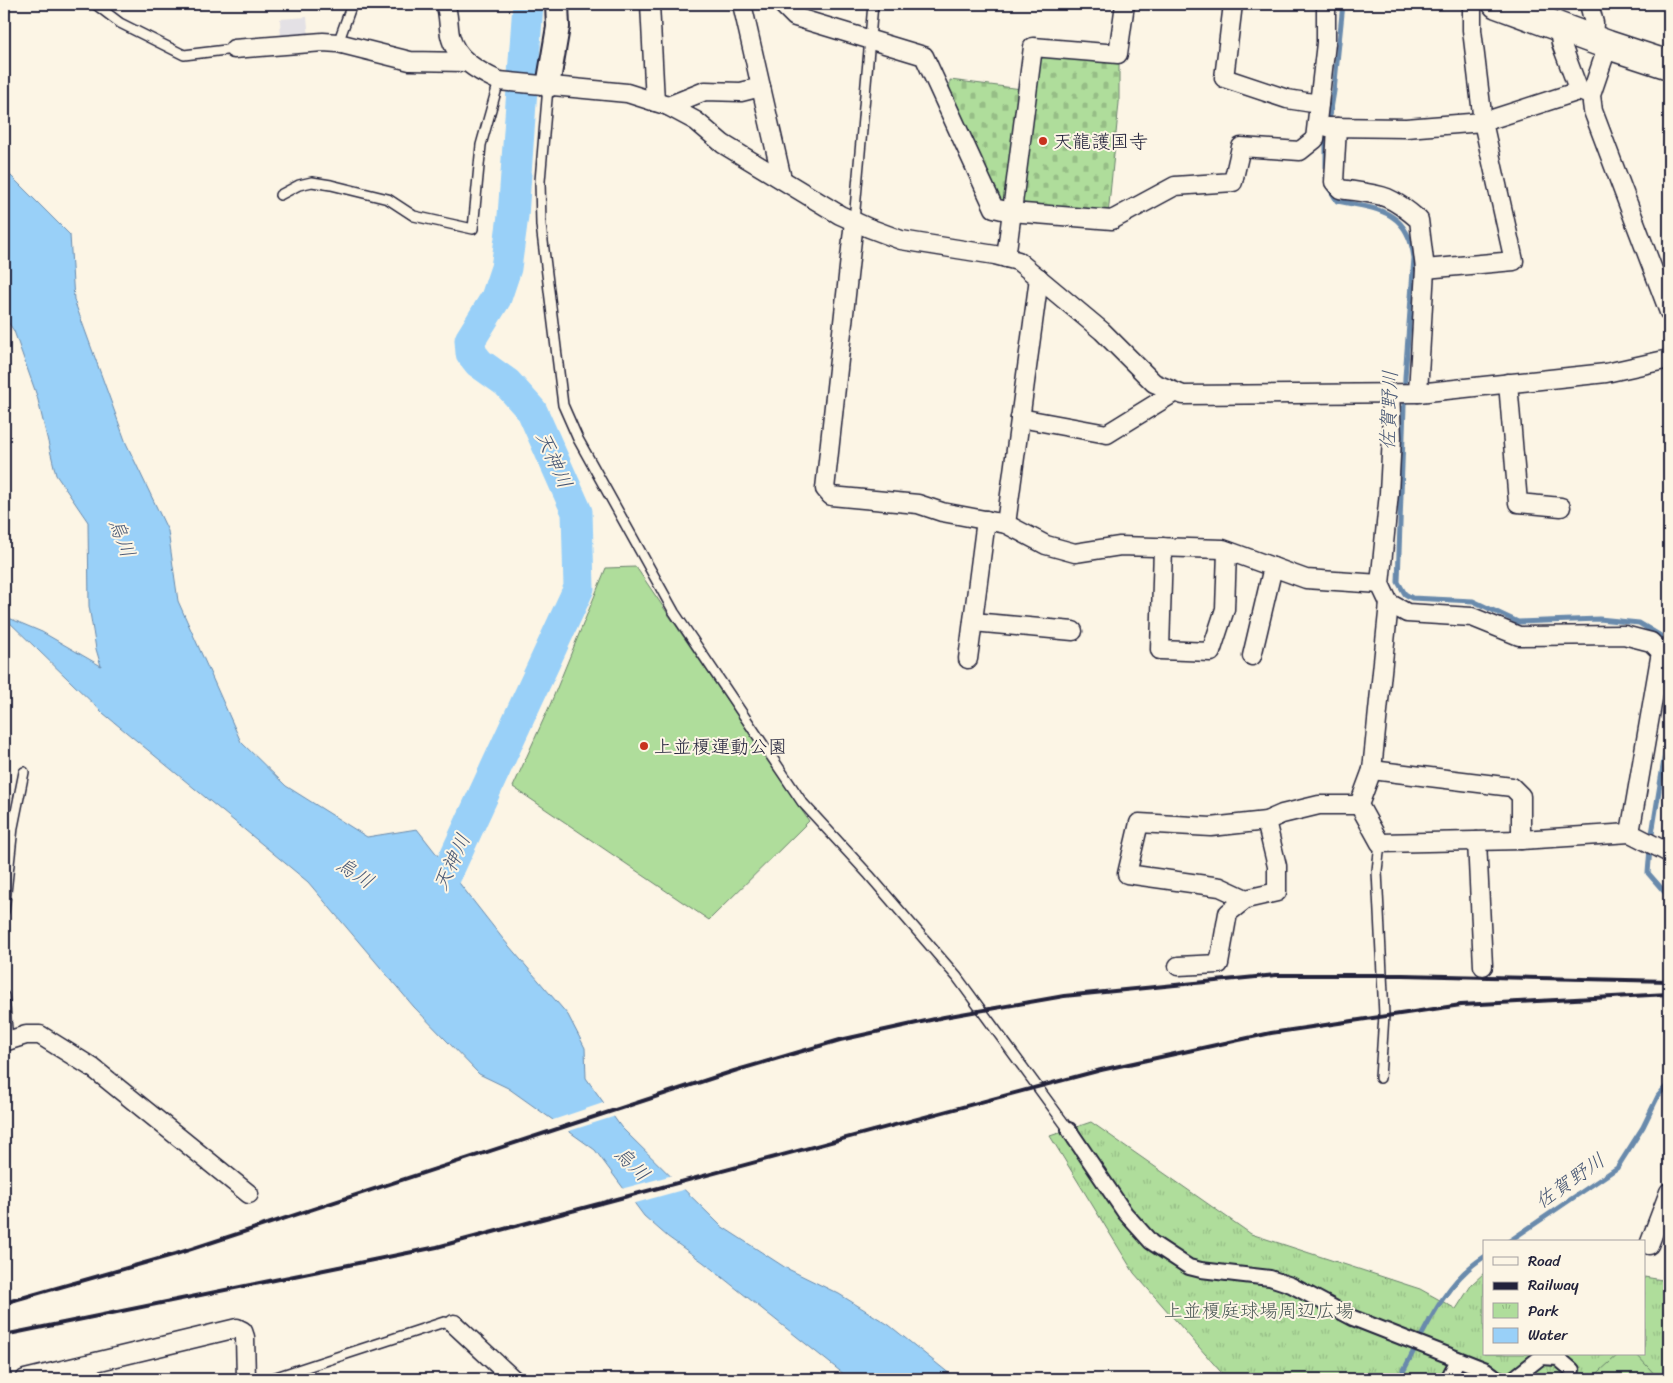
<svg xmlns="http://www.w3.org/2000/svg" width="1673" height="1383" font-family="Sriracha,'Klee One',sans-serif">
	<defs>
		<pattern id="cemetery-stones" width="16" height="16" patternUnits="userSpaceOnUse" patternTransform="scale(1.25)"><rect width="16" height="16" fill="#afdd9b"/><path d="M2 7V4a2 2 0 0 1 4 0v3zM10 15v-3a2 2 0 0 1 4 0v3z" fill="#96bd86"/></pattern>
		<pattern id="park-tufts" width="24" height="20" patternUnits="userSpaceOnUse" patternTransform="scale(1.25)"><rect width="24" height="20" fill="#afdd9b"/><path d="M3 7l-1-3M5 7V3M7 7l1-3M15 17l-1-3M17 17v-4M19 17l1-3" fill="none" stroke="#96bd86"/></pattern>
	</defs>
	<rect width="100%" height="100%" fill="#fcf5e5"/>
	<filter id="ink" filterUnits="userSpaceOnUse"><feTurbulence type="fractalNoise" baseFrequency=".02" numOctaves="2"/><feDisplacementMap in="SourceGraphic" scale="10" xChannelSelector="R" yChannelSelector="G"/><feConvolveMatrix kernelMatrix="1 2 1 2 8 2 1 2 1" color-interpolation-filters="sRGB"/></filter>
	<g filter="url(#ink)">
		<path fill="#e4e1e5" d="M307,17l2,21 -28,2 -1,-21z"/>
		<g fill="url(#cemetery-stones)" stroke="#68806b">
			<path d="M1039,54l80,5v44l-11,112 -91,-10z"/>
			<path d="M950,80l72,9 -14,115 -9,-1 -50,-106z"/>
		</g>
		<path fill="url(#park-tufts)" stroke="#68806b" d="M1091,1122l160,112 169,55 36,20 16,-25 12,-11v81h160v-77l25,4v98h-442l-93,-106 -84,-137z"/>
		<g fill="#afdd9b" stroke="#68806b">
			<path d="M636,567l173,254 -100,99 -196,-133 37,-82 56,-137z"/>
			<path d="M1619,1354h17l23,25h-68z"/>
		</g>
		<path fill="#99d0f8" stroke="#698aac" d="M4,169l66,66 4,65 52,143 42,88 10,70 63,141 45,44 81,51 50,-8 86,110 65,76 17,33 1,30 35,49 100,99 65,42 53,26 50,31 67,54h-106l-147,-117 -35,-25 -24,-21 -49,-66 -87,-62 -29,-14 -65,-67 -106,-125 -205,-169 -99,-96v-1l38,16 59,34 -5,-17 -7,-43 -1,-84 -32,-47 -19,-79 -23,-65 -10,-15z"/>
		<g fill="#fcf5e5">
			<path d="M606,1102l10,14 -50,16 -16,-11z"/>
			<path d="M673,1175l13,14 -54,15 -11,-15z"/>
		</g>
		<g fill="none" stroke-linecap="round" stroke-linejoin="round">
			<g stroke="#698aac" stroke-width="5">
				<path d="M1326,177v-38l8,-48 9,-87"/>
				<path d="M1329,188l8,13c41,8 71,9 77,57l-9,119 -7,205 7,12 7,4 61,3 45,21 81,-3 40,4 30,18"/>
				<path d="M1651,840l18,-111"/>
				<path d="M1650,848l-2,25 21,24"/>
				<path d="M1508,1242l109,-74 26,-41 15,-31 11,-13"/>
				<path d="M1399,1379c24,-43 42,-95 85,-122"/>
			</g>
			<path stroke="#99d0f8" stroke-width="31" d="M431,908l148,-320 -2,-76 -45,-101 -25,-28 -28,-20 -8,-10 -1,-13 26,-42 10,-30 7,-52 15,-212"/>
			<g stroke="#22223b" stroke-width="12">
				<g id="service">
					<path d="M95,4l25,19 64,32 50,-6"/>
					<path d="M338,43l14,-39"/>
					<path d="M548,87l-8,94 1,44 22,180 15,34 96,173 128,190 67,73 88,102 112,153"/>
					<path d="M280,195l19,-10 13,-3 19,3 57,14 26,17 59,13 8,-84 18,-64"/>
					<path d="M854,221l19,-217"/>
					<path d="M1380,843l-3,28 7,144 -4,63"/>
					<path d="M4,911l9,-84 11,-55"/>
					<path d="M4,996l4,45"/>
					<path d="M270,1379l174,-57 10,2"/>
				</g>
			</g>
			<g stroke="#22223b" stroke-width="18">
				<g id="pedestrian">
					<path d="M1069,1130l56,83 26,29 38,25 12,3 69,8 21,7 62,33 133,52 12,9"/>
					<path d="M1448,1379l10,-19"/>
					<path d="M1513,1379l28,-22 17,1 14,12"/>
				</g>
			</g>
			<g stroke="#22223b" stroke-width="21">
				<g id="minor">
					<path d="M445,4c4,9 3,21 5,31 5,24 28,36 49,46l128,12 41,13 28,15 27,23 117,71 29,13 32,12 94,15 23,6 84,70 52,52 29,12 235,-2 188,-20 63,-14"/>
					<path d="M650,4l5,98"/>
					<path d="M742,4l40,175"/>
					<path d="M782,4l13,13 129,39 70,152 17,4 101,8 63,-34 58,-4 8,-35 59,4 15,-12 11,-96v-39"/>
					<path d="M1233,4l-9,74 63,21 32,5"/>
					<path d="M1589,4l5,19 -1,16"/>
					<path d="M1558,26l3,17 18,48 11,4"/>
					<path d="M1608,45l-17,50 2,16 76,201"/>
					<path d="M234,49l89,-7 15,1 72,18 55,1"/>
					<path d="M668,106l37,-15 36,1 20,-5"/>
					<path d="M1327,127l79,1 77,-6 96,-31"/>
					<path d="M1337,127l-3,55 6,7c40,6 47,3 79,31l6,49 -7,124"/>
					<path d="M854,221l-29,268 6,7 87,8 24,8 64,12 40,21 29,8 45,-7 103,3 83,30 74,5"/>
					<path d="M1006,258l27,-211 85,7 7,-50"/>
					<path d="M1425,269l89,-8 -31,-139 -11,-92v-26"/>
					<path d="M1508,383l10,120 43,4"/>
					<path d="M1390,393l2,44 -3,56 -9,91 9,19 18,10 65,4 47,19 105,-1 27,7 10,10 -31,181 39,20"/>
					<path d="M1020,418l87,16 68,-42"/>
					<path d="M1006,524l33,-246"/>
					<path d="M1163,547l-3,103 51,2 14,-43 2,-58"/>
					<path d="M1389,603l-17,167 -13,35 21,38 141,-3 109,-7"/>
					<path d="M973,622l100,9"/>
					<path d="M1252,656l21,-89"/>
					<path d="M968,659l18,-139"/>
					<path d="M1372,770l140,17 9,9v44"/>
					<path d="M1477,841l6,125"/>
					<path d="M1246,899l-26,-12 -93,-13 12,-51 72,4 55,-6 16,-7 37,-9h40"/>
					<path d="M1178,966l41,-2 9,-51 18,-14 31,-7v-26l-11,-45"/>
					<path d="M4,1042l22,-7h14l53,33 156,126"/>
					<path d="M1649,1245l20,-53"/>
					<path d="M454,1324l59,55"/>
					<path d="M25,1379l212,-51 6,3 2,6 1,42"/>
				</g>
			</g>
			<g stroke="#22223b" stroke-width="26">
				<path id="tertiary" d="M548,86l10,-59 -1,-23"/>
			</g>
			<g stroke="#22223b" stroke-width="31">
				<path id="primary" d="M1497,4l111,41 61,20"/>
			</g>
			<use href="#service" stroke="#fcf5e5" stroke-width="9"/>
			<use href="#pedestrian" stroke="#fcf5e5" stroke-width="14"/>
			<use href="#minor" stroke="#fcf5e5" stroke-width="18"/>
			<use href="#tertiary" stroke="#fcf5e5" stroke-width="22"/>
			<use href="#primary" stroke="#fcf5e5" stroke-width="28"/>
			<g stroke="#22223b" stroke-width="4">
				<path d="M4,1303l172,-49 558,-183 106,-31 104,-23 120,-21 212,-21h127l266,6"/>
				<path d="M4,1335l433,-88 664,-177 170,-37 190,-28 208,-11"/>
			</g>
		</g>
	</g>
	<g fill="#c8321e" stroke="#fcf5e5" stroke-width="2">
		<circle cx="1043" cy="141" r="5"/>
		<circle cx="644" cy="746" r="5"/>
	</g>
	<g text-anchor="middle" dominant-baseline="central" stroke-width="4" stroke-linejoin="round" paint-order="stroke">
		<g font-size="19" fill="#22223b" stroke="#fcf5e5" text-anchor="start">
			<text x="1053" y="141">天龍護国寺</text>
			<text x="654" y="746">上並榎運動公園</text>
		</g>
		<g font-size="19" fill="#4c5a58" stroke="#fcf5e5">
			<text x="1259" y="1310">上並榎庭球場周辺広場</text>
		</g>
		<g font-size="20" font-style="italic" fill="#465674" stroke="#fcf5e5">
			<text transform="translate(1389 410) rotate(-88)">佐賀野川</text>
			<text transform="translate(554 460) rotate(66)">天神川</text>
			<text transform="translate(122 538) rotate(70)">烏川</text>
			<text transform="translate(452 862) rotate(-65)">天神川</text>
			<text transform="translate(355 873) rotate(33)">烏川</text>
			<text transform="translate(632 1164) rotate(45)">烏川</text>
			<text transform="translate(1570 1181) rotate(-35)">佐賀野川</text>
		</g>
	</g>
	<rect width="1673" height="1383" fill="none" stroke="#fcf5e5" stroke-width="20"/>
	<rect x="10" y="10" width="1653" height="1363" fill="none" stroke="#22223b" stroke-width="2" filter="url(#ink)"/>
	<rect x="1483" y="1240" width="162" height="115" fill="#fcf5e5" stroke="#a5a1a1"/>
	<rect x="1493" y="1257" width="25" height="8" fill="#fcf5e5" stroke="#a5a1a1"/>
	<text x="1528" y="1266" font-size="15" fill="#22223b">Road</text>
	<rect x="1493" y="1282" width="25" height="8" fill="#22223b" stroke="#a5a1a1"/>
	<text x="1528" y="1290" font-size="15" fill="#22223b">Railway</text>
	<rect x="1493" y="1303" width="25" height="15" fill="url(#park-tufts)" stroke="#a5a1a1"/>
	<text x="1528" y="1316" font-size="15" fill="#22223b">Park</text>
	<rect x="1493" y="1328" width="25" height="15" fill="#99d0f8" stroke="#a5a1a1"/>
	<text x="1528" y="1340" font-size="15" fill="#22223b">Water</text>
</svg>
